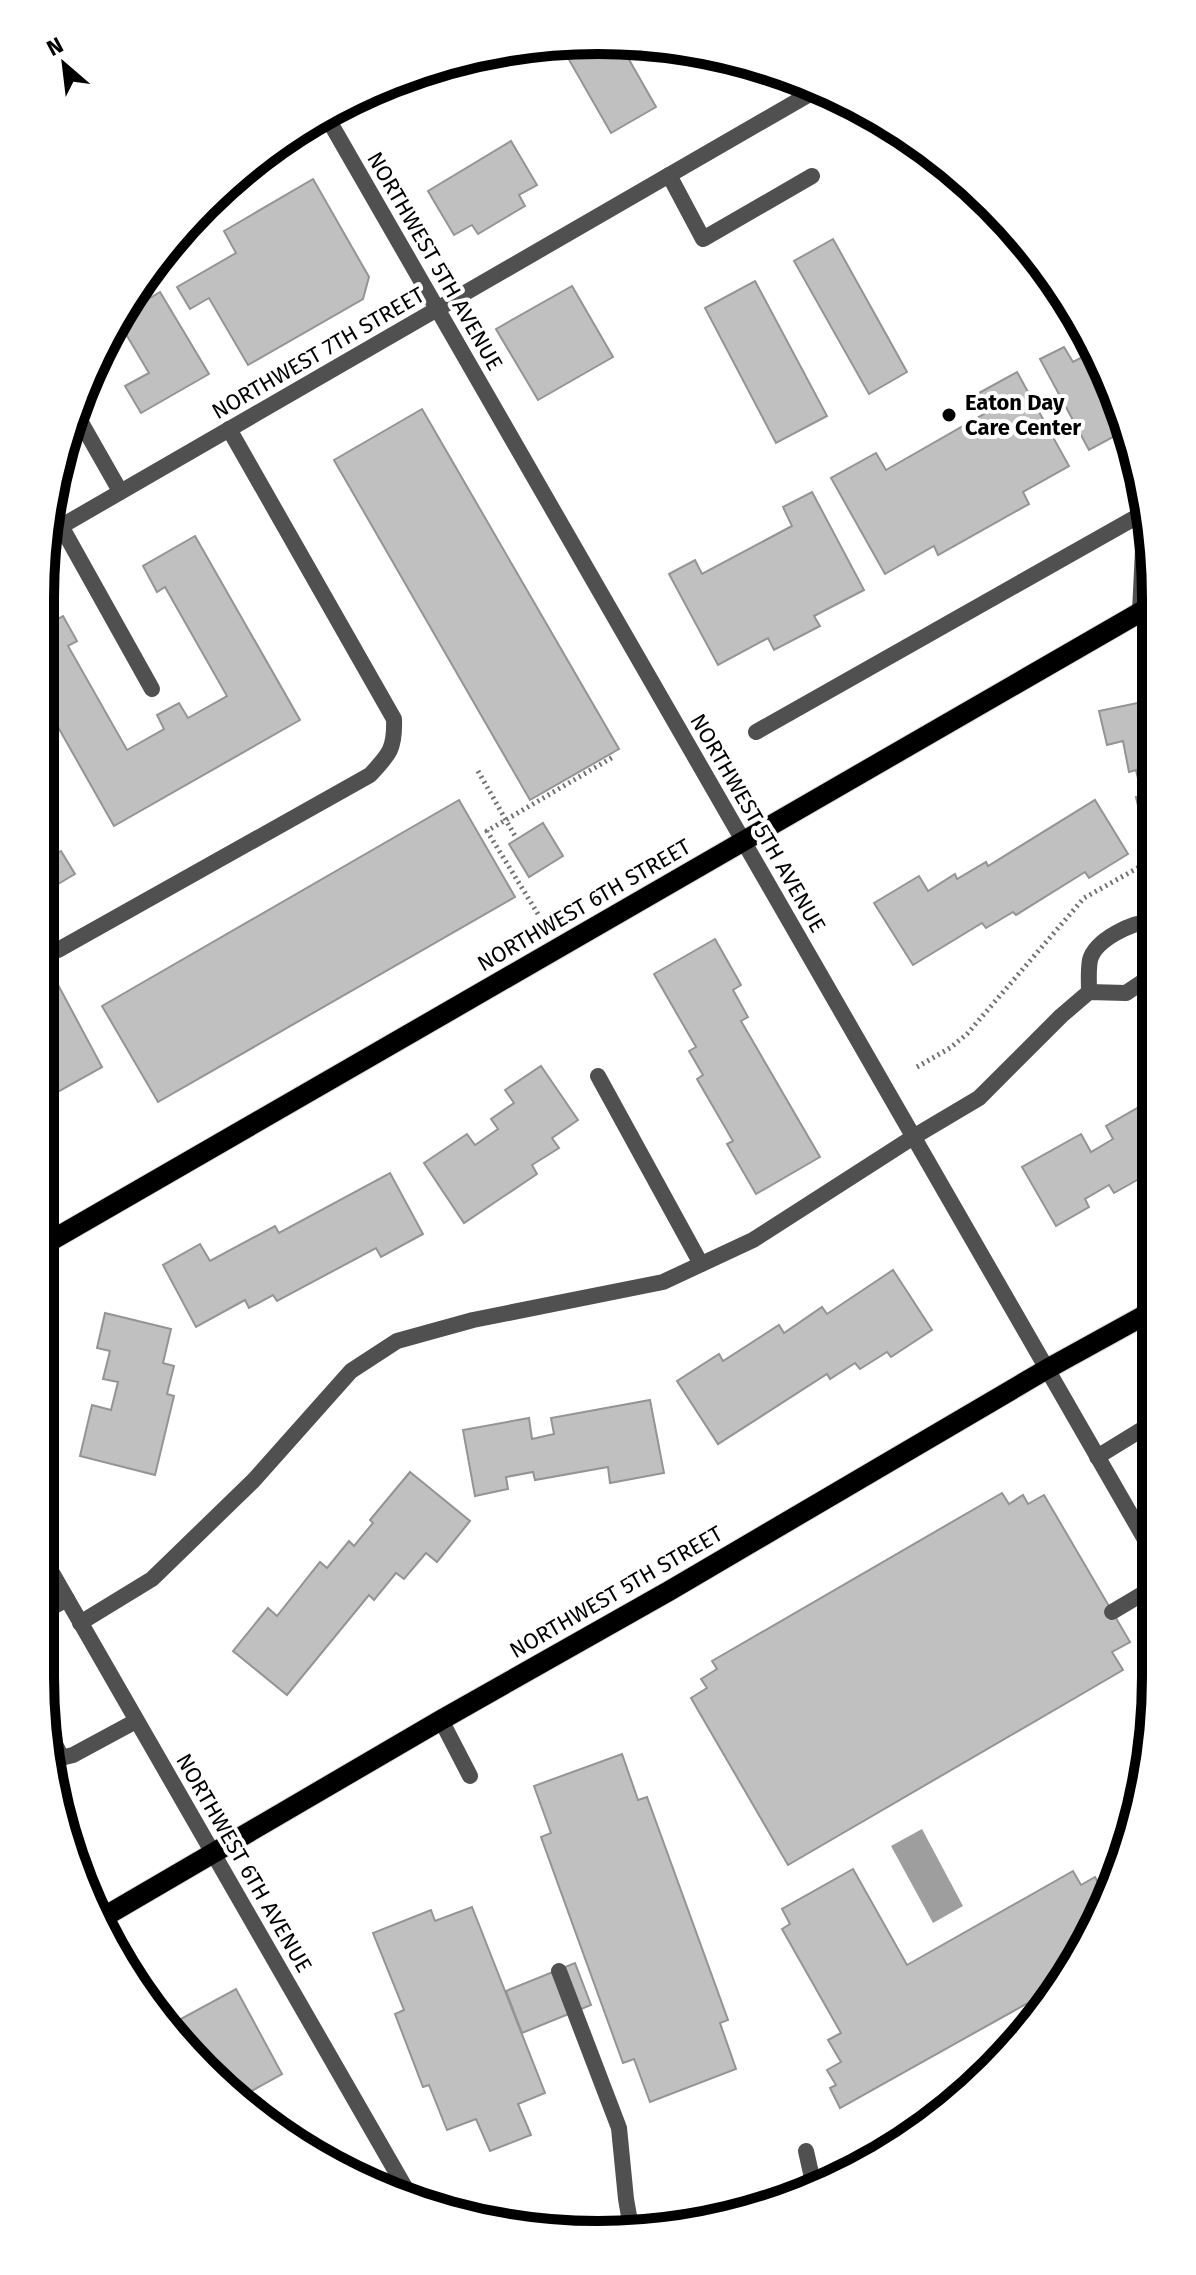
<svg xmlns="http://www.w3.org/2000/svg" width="1196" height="2275" font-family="'Fira Sans',sans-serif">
	<rect width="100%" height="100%" fill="#fff"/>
	<path fill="#9e9e9e" d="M922,1829l41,77 -30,17 -42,-77z"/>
	<g fill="#c0c0c0" stroke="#949494" stroke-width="2">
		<path d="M619,42l37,65 -45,26 -51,-89z"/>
		<path d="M511,141l26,44 -18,10 6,11 -47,28 -6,-9 -18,10 -26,-44z"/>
		<path d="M313,179l56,98 -6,22 -115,66 -39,-67 -19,11 -13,-22 59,-34 -12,-22z"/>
		<path d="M196,215l6,10 -35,21z"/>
		<path d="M833,239l74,133 -38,22 -75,-133z"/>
		<path d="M755,281l72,135 -51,27 -71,-135z"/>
		<path d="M572,286l41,71 -75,43 -42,-71z"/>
		<path d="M160,292l49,82 -68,39 -16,-27 24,-13 -32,-54 3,-3z"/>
		<path d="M1064,347l9,15 21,-11 19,33 13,46 -37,20 -49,-91z"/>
		<path d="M1017,372l52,94 -46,26 6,12 -91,51 -4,-9 -49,28 -54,-96 45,-25 10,17 103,-59 -10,-18z"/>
		<path d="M422,409l197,340 -89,51 -196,-340z"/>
		<path d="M812,492l52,98 -50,26 6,10 -46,24 -6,-12 -50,27 -49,-91 26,-14 7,14 90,-48 -9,-19z"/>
		<path d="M195,536l105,184 -186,106 -73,-129v-69l22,-12 14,25 -9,5 59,104 37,-21 -7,-14 22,-12 9,15 39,-22 -62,-109 -8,5 -14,-26z"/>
		<path d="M1152,700v125l-9,2 -7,-30 6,-1 -6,-26 -7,2 -6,-31 -16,4 -8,-34z"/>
		<path d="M459,800l56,97 -357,205 -56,-96z"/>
		<path d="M1095,800l33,54 -39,24 -4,-6 -69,43 -3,-3 -27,16 -4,-5 -69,42 -39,-62 45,-27 9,15 27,-17 2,5 29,-17 2,4z"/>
		<path d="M543,823l20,33 -34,21 -20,-33z"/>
		<path d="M61,851l14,23 -34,20v-32z"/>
		<path d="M715,939l26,46 -8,5 15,27 -7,4 79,136 -64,37 -29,-50 6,-3 -36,-62 6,-4 -14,-24 7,-4 -42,-73z"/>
		<path d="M41,953l61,114 -50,28 -11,-21z"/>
		<path d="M541,1066l37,54 -26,18 7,10 -27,17 5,9 -73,49 -40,-60 43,-29 8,11 23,-16 -7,-10 23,-16 -9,-13z"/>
		<path d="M1153,1099v72l-39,22 -5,-8 -24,14 4,8 -33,19 -34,-59 59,-33 10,18 22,-13 -7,-13z"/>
		<path d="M390,1173l33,61 -42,23 -5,-9 -99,53 -4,-6 -24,13 -4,-8 -49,27 -33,-62 37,-21 10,17 65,-35 4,7z"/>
		<path d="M893,1270l39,60 -41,27 -4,-5 -27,17 -5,-6 -25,16 -3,-5 -109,70 -41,-63 42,-27 4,7 56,-36 5,8 38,-26 5,7z"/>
		<path d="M105,1313l66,16 -8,34 11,3 -7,28 7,2 -19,79 -75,-19 12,-51 19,5 7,-28 -15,-3 7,-28 -13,-3z"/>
		<path d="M650,1400l14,73 -54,10 -2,-16 -73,13 -2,-8 -27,5 2,12 -33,7 -12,-66 66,-12 3,21 22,-5 -3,-16z"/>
		<path d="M410,1472l60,49 -33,41 -11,-9 -22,26 -8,-6 -22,27 -5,-5 -82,100 -54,-44 35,-43 9,8 43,-54 7,6 22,-27 5,5 19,-23 -3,-3z"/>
		<path d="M1002,1493l7,11 14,-9 5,9 16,-9 86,147 -18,10 11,18 -335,195 -97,-167 16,-10 -6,-9 16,-10 -5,-8z"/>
		<path d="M622,1754l16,46 9,-3 81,223 -8,3 16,46 -86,33 -16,-43 -11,4 -82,-226 10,-4 -17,-47z"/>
		<path d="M853,1869l54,96 166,-94 8,14 14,-8 13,22 -10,25 -38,61 -220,123 -10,-20 6,-3 -9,-15 14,-8 -13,-22 13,-7 -59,-104 8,-5 -8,-15z"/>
		<path d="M472,1907l73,186 -27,11 13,31 -41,16 -14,-32 -29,11 -18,-45 -6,2 -28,-73 9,-4 -31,-77 58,-23 4,11z"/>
		<path d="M575,1963l16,42 -69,28 -16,-42z"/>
		<path d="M135,1967l33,59 68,-37 46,85 -41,23 -85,-80 -26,-47z"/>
	</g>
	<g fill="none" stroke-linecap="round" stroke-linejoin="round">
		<g stroke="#dbdbdb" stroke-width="22">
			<g id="primary">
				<path d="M40,1247l1111,-641"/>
				<path d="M102,1918l339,-198 228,-129 378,-222 107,-59"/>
			</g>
		</g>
		<g stroke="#727272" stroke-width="5" stroke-dasharray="2 4" stroke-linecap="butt">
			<path d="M478,771l37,65"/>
			<path d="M538,914l-51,-83 126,-74"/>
			<path d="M917,1067l33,-19 17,-14 117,-136 68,-38"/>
		</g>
		<g stroke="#505050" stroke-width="16">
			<path d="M669,175l34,64 109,-63"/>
			<path d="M75,412l45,79"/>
			<path d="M1138,517l6,12 -4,83"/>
			<path d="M61,526l91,163"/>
			<path d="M756,732l391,-221"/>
			<path d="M58,950l312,-175c20,-21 25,-27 24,-56l-165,-290"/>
			<path d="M1089,992c0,-10 -1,-22 1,-32 5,-20 43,-39 62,-38"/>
			<path d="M598,1076l103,188"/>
			<path d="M1097,1457l57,-35"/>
			<path d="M1112,1612l42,-25"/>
			<path d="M40,1614l27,-15"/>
			<path d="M80,1623l72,-44 102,-99 97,-109 46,-30 76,-21 190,-38 90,-42 162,-104 64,-38 82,-82 28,-24 37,1 24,-16 3,-3"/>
			<path d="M441,1720l29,56"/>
			<path d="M50,1735l10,19 5,3 8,-2 63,-34"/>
			<path d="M559,1971l60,157 7,71 6,34"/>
			<path d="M806,2151l9,40"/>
		</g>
		<g stroke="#505050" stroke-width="16">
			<path d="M324,112l830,1443"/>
			<path d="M46,535l774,-447"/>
			<path d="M40,1552l370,644"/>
		</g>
		<use href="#primary" stroke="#000" stroke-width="20"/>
	</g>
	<circle fill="#000" stroke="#fff" stroke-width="3" cx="949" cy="415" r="8"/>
	<g text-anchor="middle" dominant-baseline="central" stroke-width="8" stroke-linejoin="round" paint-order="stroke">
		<g font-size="22" fill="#000" stroke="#fff">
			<text transform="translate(435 261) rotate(60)">NORTHWEST 5TH AVENUE</text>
			<text transform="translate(318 353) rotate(-30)">NORTHWEST 7TH STREET</text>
			<text transform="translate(758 823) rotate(60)">NORTHWEST 5TH AVENUE</text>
			<text transform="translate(584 905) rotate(-30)">NORTHWEST 6TH STREET</text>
			<text transform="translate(616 1592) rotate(-30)">NORTHWEST 5TH STREET</text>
			<text transform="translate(244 1863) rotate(60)">NORTHWEST 6TH AVENUE</text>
		</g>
		<g font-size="22" font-weight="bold" fill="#000" stroke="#fff" text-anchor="start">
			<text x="965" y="402">Eaton Day<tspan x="965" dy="25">Care Center</tspan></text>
		</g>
	</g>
	<path d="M0 0H1196V2275H0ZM598 54H598A544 544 0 0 1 1142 598V1677A544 544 0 0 1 598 2221H598A544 544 0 0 1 54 1677V598A544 544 0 0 1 598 54Z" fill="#fff" fill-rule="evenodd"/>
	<path fill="none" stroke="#000" stroke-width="10" d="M598 54H598A544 544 0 0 1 1142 598V1677A544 544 0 0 1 598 2221H598A544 544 0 0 1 54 1677V598A544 544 0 0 1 598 54Z"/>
	<g transform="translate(64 64) rotate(332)" stroke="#ffffff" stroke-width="6" paint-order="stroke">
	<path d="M0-6L14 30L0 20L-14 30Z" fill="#000000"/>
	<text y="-12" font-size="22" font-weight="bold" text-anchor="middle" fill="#000000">N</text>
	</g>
</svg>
